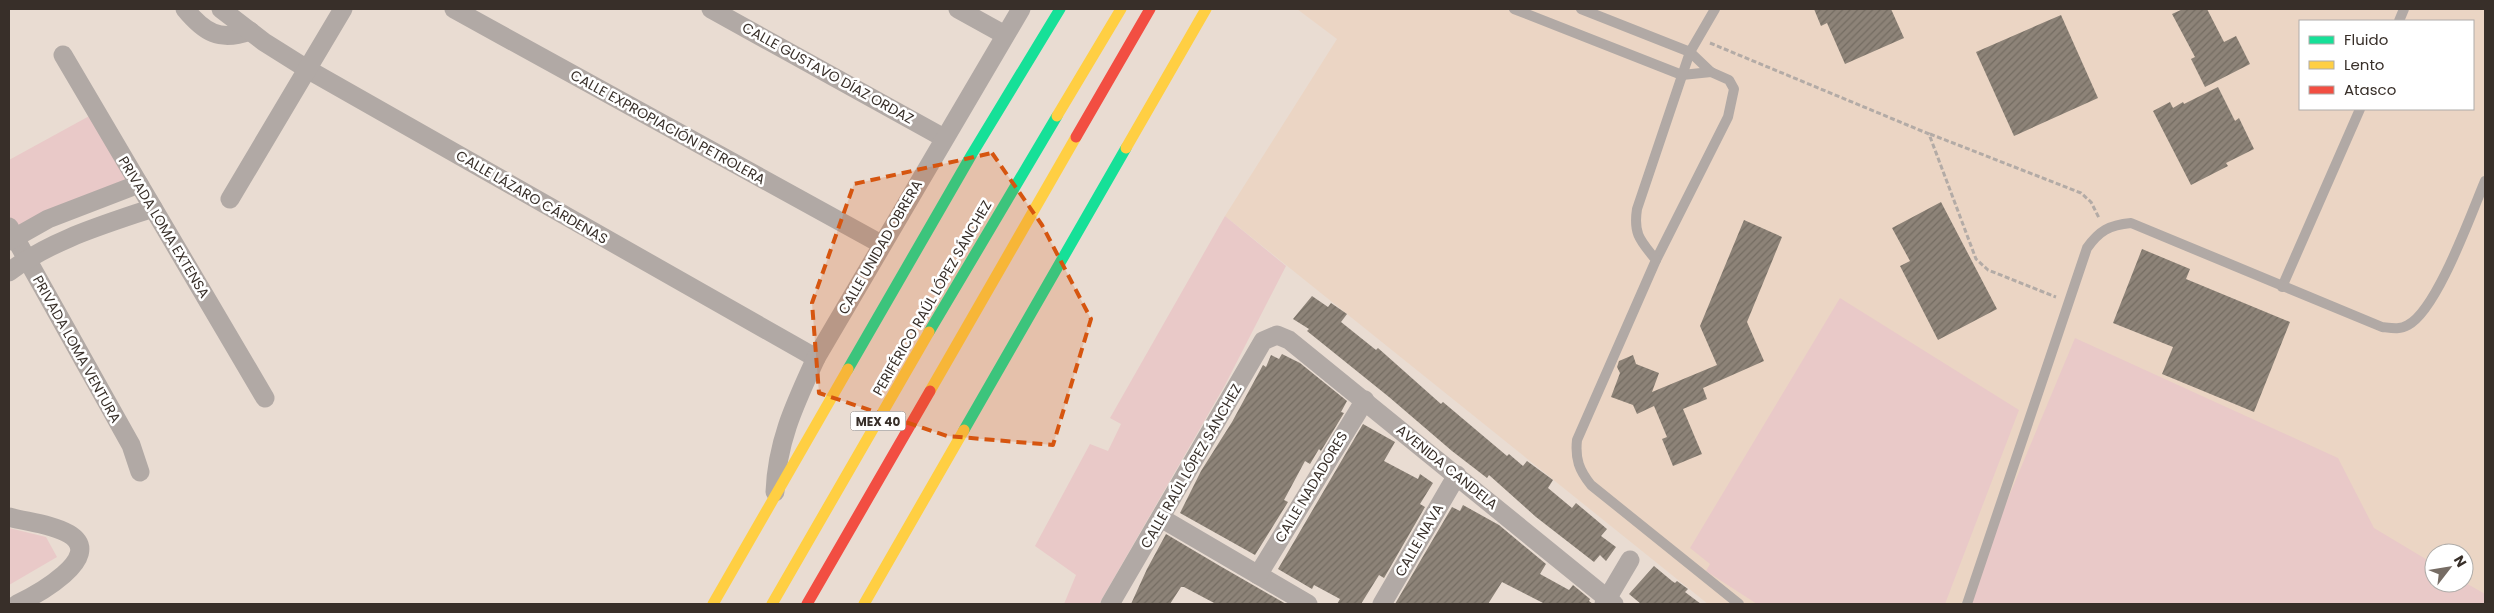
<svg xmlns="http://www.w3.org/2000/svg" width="2494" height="613" font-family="Poppins,sans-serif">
	<defs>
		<pattern id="building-hatch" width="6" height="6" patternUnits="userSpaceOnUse" patternTransform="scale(1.25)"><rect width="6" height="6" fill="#8d8378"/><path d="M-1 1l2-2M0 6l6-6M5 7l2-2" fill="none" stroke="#746c62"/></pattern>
	</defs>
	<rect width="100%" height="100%" fill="#e9dcd2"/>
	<path fill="#ebd5c4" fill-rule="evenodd" d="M1297,9h1188v595h-777l-483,-388 112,-177zM2300,21h173v88h-173zM2434,553h30v30h-30z"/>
	<g fill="#e9c9c8">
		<path d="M93,114l38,69 -114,47 -8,-13v-57z"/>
		<path d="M1225,216l61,50 -61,119 -126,219h-35l12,-29 -41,-29 55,-102 18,7 13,-27 -11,-6z"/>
		<path d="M1840,298l179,112 -74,194h-188l-51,-33 4,-7 -20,-16z"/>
		<path d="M2075,338l263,120 36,70 60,36v19l30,-1 21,12v10h-521z"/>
		<path d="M9,528l37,9 11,20 -48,28z"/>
	</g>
	<g fill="url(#building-hatch)">
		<path d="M1814,9h77l13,29 -59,26 -18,-41 -6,3z"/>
		<path d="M2183,9h24l17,33 12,-6 14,28 -45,23 -14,-28 4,-2 -23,-43z"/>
		<path d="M2061,15l37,83 -84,38 -38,-84z"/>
		<path d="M2218,87l17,34 4,-3 15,31 -28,14 2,3 -37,19 -38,-74 17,-9 3,6 10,-6 1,2z"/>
		<path d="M1941,202l56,107 -59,31 -38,-74 10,-5 -18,-33z"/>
		<path d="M1744,220l38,17 -35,85 17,39 -61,27 4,11 -24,10 19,45 -29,12 -11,-27 5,-2 -13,-31 -17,8 -4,-9 -22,-8 9,-24 -3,-6 2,-6 14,-6 3,9 23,9 -7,19 65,-27 -17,-39z"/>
		<path d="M2142,249l48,20 -4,10 104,43 -36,90 -92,-38 11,-27 -60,-24z"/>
		<path d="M1312,296l16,11 3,-4 16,11 -6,8 35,28 2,-2 63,56 2,-2 64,54 2,-2 14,12 4,-5 26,19 -5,8 24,20 4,-5 31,26 -6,7 15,11 -10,14 -6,-6 -6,7 -58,-45 -47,-42 -2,3 -35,-27 -63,-54 -82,-66 2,-2 -16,-10z"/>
		<path d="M1282,354l18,9 47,38 -6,11 3,1 -23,38 -2,-2 -9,15 -5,-3 -21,39 4,2 -33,53 -75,-42 21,-42 31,-49 31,-57 3,2 5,-12 8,4z"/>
		<path d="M1363,424l32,18 -11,19 34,18 2,-5 13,9 -13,21 5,3 -41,71 -5,-3 -18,29h-24l3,-5 -26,-14 -2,4 -34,-20z"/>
		<path d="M1463,505l36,20 47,39 -6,10 29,16 4,-5 17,14 -1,2 4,3h-48l-43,-22 -14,22h-93l57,-97 8,4z"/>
		<path d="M1166,534l54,32 66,38h-70l-32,-17h-3l-11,17h-39l16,-35z"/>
		<path d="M1654,566l18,15 3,2 2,-2 11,8 -3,3 16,12h-60l-12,-10z"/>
	</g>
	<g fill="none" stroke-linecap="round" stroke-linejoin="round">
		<g stroke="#b3aba6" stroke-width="3" stroke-dasharray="5 2.5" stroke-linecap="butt">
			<path d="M1710,43l219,91 47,125 12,11 68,27"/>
			<path d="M1930,134l151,59 10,9 8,16"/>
		</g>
		<g stroke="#b1a9a5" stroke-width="10">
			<path d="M1514,9l168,66 29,-3"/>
			<path d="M1581,9l109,43 21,20 18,8 5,9 -6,28 -72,143"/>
			<path d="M1715,9l-25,43 -53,157c-4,26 4,32 19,51l-79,180c-2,19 2,30 14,45l148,119"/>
			<path d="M2399,21l5,-12"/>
			<path d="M2282,287l78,-178"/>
			<path d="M1967,604l120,-356c12,-17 22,-23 44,-25l251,104c9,1 18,3 26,-2 29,-15 63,-111 77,-144"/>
		</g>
		<g stroke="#b1a9a5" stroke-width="19">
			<path d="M185,9c19,23 34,33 65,22"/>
			<path d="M221,9l43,33 43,27 509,289"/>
			<path d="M454,9l427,235"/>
			<path d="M711,9l233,129"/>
			<path d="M958,9l47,26"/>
			<path d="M63,55l202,343"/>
			<path d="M230,199l113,-190"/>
			<path d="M9,227l122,218 9,27"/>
			<path d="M9,241l39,-22 91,-35"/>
			<path d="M9,272c42,-32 94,-47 144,-64"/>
			<path d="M775,492c2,-51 20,-88 41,-134l205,-349"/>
			<path d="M9,517c18,5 43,7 60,17 38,23 -35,62 -52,70"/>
			<path d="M1161,518l147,86"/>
			<path d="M1258,575l107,-175"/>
			<path d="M1110,604l153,-263 14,-6 12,5 325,264"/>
			<path d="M1382,604l75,-129"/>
			<path d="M1604,604l26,-44"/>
		</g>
		<g stroke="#16e098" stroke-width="11">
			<path d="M929,332l128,-216"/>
			<path d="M848,369l124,-215 88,-145"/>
			<path d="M964,430l162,-282"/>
		</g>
		<g stroke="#ffcf43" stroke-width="11">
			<path d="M1057,116l64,-107"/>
			<path d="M1126,148l80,-139"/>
			<path d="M930,391l146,-254"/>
			<path d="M713,604l135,-235"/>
			<path d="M772,604l157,-272"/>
			<path d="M864,604l100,-174"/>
		</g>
		<g stroke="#f24e42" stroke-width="11">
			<path d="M1076,137l74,-128"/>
			<path d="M807,604l123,-213"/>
		</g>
	</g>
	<path fill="#d6550f" fill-opacity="0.2" stroke="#d6550f" stroke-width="4" stroke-dasharray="10 6" stroke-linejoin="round" d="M992,153l50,72 49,94 -38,126 -106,-9 -128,-43 -7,-90 42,-119z"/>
	<g text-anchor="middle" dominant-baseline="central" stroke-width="5" stroke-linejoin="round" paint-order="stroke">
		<rect fill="#fff" stroke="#746d69" stroke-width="1" x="850.5" y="411.5" width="55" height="19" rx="4"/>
		<g font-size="12" font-weight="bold" fill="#382f29">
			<text x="878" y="421">MEX 40</text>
		</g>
		<g font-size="14" fill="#382f29" stroke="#fff">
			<text transform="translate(828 73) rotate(29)">CALLE GUSTAVO DÍAZ ORDAZ</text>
			<text transform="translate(668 127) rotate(29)">CALLE EXPROPIACIÓN PETROLERA</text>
			<text transform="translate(532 197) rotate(30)">CALLE LÁZARO CÁRDENAS</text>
			<text transform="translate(164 227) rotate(59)">PRIVADA LOMA EXTENSA</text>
			<text transform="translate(880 247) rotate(-60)">CALLE UNIDAD OBRERA</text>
			<text transform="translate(932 298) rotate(-60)">PERIFÉRICO RAÚL LÓPEZ SÁNCHEZ</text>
			<text transform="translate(77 349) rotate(61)">PRIVADA LOMA VENTURA</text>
			<text transform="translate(1191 466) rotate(-60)">CALLE RAÚL LÓPEZ SÁNCHEZ</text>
			<text transform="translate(1447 467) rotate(39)">AVENIDA CANDELA</text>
			<text transform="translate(1311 487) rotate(-59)">CALLE NADADORES</text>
			<text transform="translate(1419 540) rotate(-60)">CALLE NAVA</text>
		</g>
	</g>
	<rect width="2494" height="613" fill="none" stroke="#382f29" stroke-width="20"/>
	<rect x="2299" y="20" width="175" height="90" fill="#ffffff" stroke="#afaca9"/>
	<rect x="2309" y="36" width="25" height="8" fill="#16e098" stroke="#afaca9"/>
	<text x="2344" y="45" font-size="15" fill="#382f29">Fluido</text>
	<rect x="2309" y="61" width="25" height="8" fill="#ffcf43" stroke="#afaca9"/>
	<text x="2344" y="70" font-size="15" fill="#382f29">Lento</text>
	<rect x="2309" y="86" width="25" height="8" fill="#f24e42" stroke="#afaca9"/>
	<text x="2344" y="95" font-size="15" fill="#382f29">Atasco</text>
	<g transform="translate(2449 568) rotate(59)"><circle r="24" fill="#ffffff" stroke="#afaca9"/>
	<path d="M0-4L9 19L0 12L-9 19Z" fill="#766c64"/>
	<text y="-8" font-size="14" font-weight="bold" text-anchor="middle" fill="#382f29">N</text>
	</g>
</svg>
